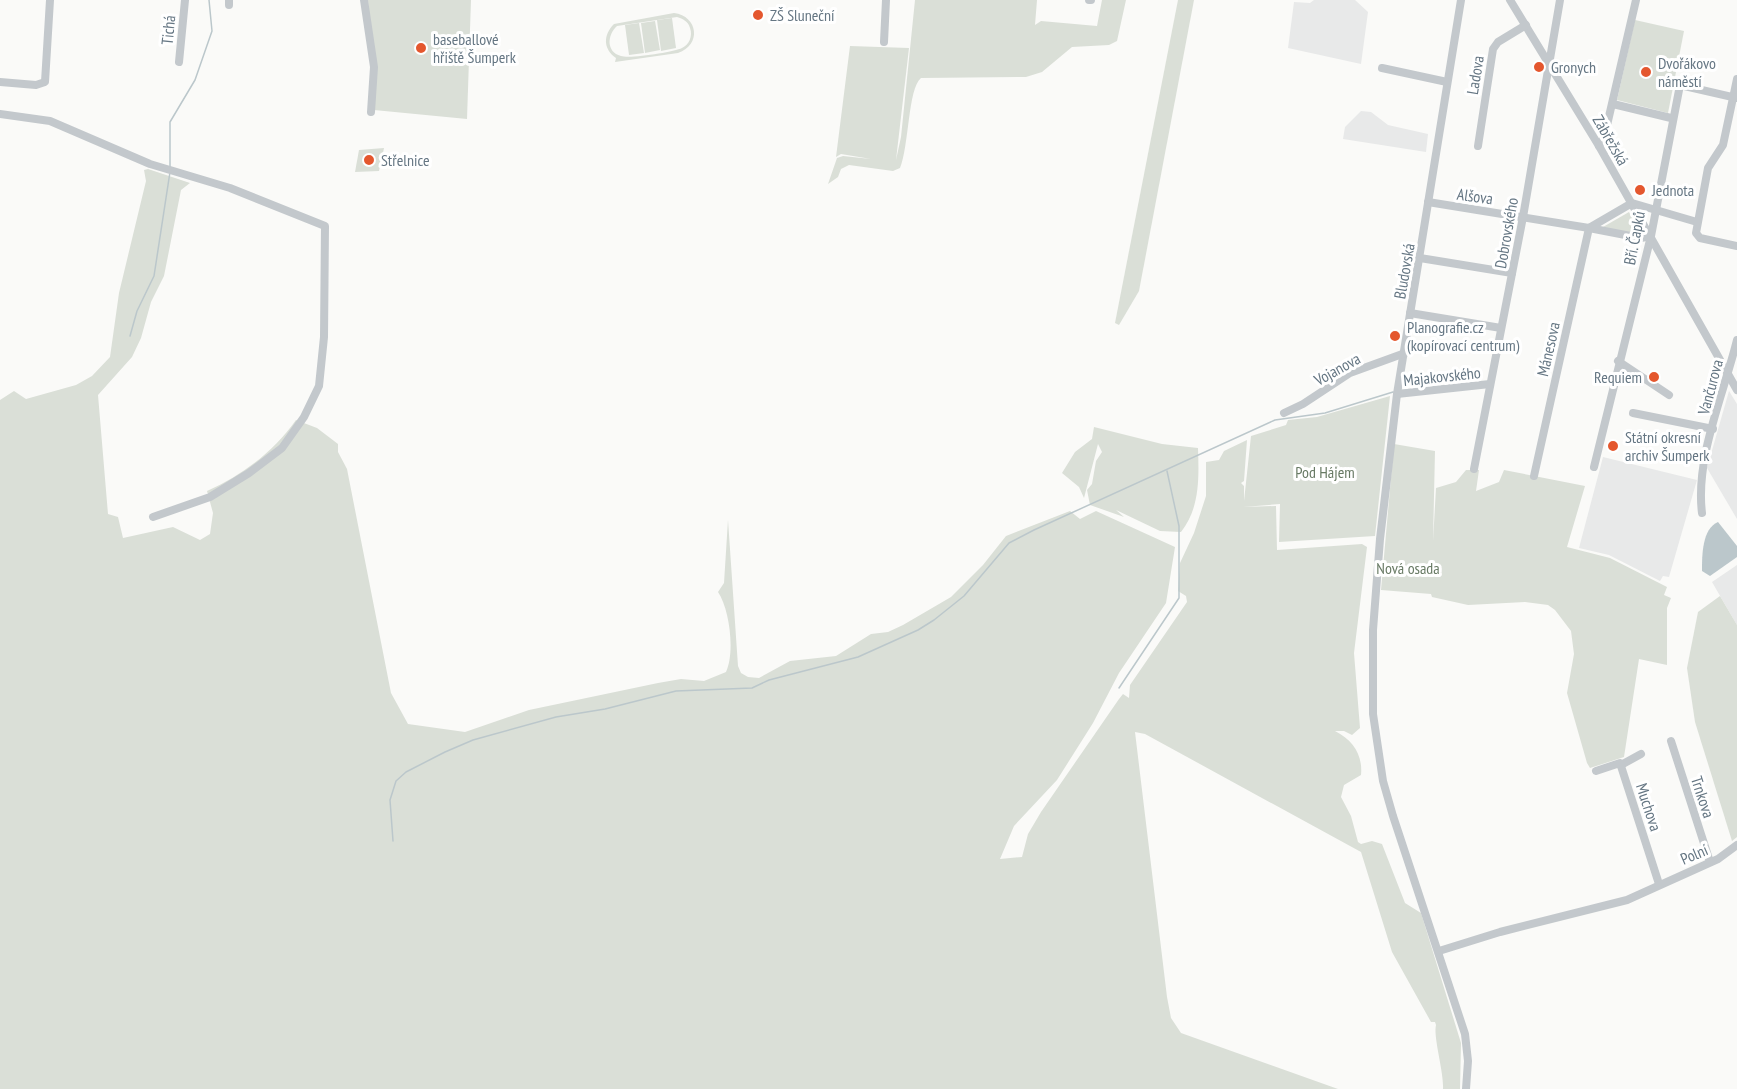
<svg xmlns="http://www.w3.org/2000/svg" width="1737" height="1089" font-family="'PT Sans Narrow',sans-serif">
	<rect width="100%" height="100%" fill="#fafaf8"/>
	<g fill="#e8e9e9">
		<path d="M1314,0h41l13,12 -7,52 -73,-16 6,-46 16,1z"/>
		<path d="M1361,111l10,1 17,13 40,9 -2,18 -83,-13 2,-12z"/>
		<path d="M1729,391l8,13v115l-30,-51z"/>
		<path d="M1603,457l94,23 -28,97 -6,-1 -3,5 -51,-26 -30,-7z"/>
		<path d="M1737,565v60l-25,-43z"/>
	</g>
	<g fill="#dadfd7" fill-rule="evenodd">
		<path d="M368,0h103l-4,119 -93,-9z"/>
		<path d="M915,0h122l-2,25 6,-4 56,5 5,-26h24l-9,41 -8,4 -37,2 -30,25 -16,5 -105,1c-13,10 -12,69 -21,90l-7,3 -44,-6 -8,4 -3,8 -10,7 9,-26 6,-2 28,3 -30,-5 -5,3 14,-111 59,2 -13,112 5,-23z"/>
		<path d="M1178,0h16l-55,291 -20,34 -4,-2z"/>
		<path d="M674,13c24,3 28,32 4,40l-63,9 1,-4c-13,-9 -13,-23 -2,-34zM677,17c6,2 11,4 13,11 3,8 -1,17 -8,20 -8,4 -52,11 -61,8 -15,-4 -14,-21 -4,-30z"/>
		<path d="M672,18l4,30 -15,3 -4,-31z"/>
		<path d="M1635,20l49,11 -16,82 -51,-13z"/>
		<path d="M655,21l5,29 -15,3 -4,-30z"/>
		<path d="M639,23l5,30 -15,2 -4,-30z"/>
		<path d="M384,148l-5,23 -24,1 4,-22z"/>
		<path d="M148,169l42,14 -9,7 -17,86 -13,26 -10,36 -9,19 -34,38 10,119 10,3 5,21 50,-11 27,13 10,-6 3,-21 -6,-22c36,-16 66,-39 89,-71l21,8 21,16v8l9,17 44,224 17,31 57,8 64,-22 129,-27 23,-4 23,2 22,-9c9,-19 4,-62 -8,-80l6,-9 4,-63 10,146 3,7 7,4 11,1 31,-17 46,-5 35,-22 17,-2 15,-7 48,-28 32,-32 23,-29 64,-25 10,8 16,-8 79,36 -9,56 -47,70 -26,50 -36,57 -43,46 -14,33 22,-2 6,-23 13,-22 78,-113 4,-5 6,4 1,-13 57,-83 -1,-6 -8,-5 2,-28 14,-30 12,-37v-34l13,-2 5,-9 23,-11 -3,41 -3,2 3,3v15l7,-65 35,-11 2,-5 29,-3 73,-21 -15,140 -96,6 1,-38 -37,3 33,-1 1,44 85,-6 5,3 -13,106 6,75 -8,7 -8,-4h-9c18,9 28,24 26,44l-17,10 -3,12 10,19 7,26 3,2 11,-3 10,3 23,59 16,10 40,130 -1,46h-17c1,-17 -10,-52 -7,-64l-1,-3h-4l-39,-70 -31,-100 -216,-118 -10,-2 32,265 4,21 10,15 157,56h-1338v-689l14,-9 12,8 50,-14 16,-9 18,-19 9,-64 27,-112 -2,-11z"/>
		<path d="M1629,212l11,21 -5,2 -32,-8z"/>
		<path d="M1094,427l68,17 36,4c1,30 2,60 -17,84l-21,-1 -44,-21 8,7 -34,-12 -3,-15 5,-6 4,-23 6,-9 -4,-8 -14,54 -5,-11 -17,-14 13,-21 17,-13z"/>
		<path d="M1394,444l41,7 -2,90 3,-53 20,-6 10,-12h13l-3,21 23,-9 5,-12 81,16 -18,61 43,11 57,29 -3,8 7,3 -4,10v57l-28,-6 -15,98 -34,11 -3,-5 -20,-70 7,-39 -3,-23 -16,-21 -7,-5 -23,-3 -57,3 -36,-8 -1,-3 -50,-4z"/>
		<path d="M1720,596l17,29v212l-5,4 -37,-119 -8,-54 11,-56z"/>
	</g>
	<path fill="#bbc7cb" d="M1718,522l19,24v11l-27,19 -8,-5c0,-16 0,-42 16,-49z"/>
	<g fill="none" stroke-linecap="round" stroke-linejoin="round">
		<g stroke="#bbc7cb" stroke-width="1.5">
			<path d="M170,167v-45l25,-42 17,-49 -3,-31"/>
			<path d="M130,336l7,-25 17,-35 16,-104"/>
			<path d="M1119,688l60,-90v-72l-12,-55"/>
			<path d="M393,841l-3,-41 6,-19 10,-9 39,-20 28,-12 83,-23 49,-8 71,-18 76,-3 17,-8 89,-23 60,-27 16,-10 30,-24 45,-53 25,-13 241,-110 50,-7 68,-21"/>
		</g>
		<g stroke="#c3c8cc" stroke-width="8">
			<path d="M229,0v5"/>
			<path d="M364,0l10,67 -3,45"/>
			<path d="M1089,0h2"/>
			<path d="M1461,0l-64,394 -17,145 -7,91v84l10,67 10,35 72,218 3,27 -2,28"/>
			<path d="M1510,0l89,146 138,244"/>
			<path d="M884,42l2,-42"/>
			<path d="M179,62l6,-62"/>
			<path d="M1382,68l65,14"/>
			<path d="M1737,79l-14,66 -15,23 -12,65 4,5 37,8"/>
			<path d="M0,82l36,3 9,-3 5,-82"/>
			<path d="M1613,104l58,14"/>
			<path d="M0,114l50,7 100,43 80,24 95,38 -1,111 -5,49 -15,31 -22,31 -33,25 -39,24 -57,20"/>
			<path d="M1478,146l15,-97 5,-7 28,-17"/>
			<path d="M1599,146l5,-8 32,-138"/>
			<path d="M1428,202l161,26 43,-25 65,19"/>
			<path d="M1420,258l92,15"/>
			<path d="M1410,313l91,15"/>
			<path d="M1618,361l51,34"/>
			<path d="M1397,394l93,-10"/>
			<path d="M1284,413l19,-9 47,-31 55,-20"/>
			<path d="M1633,413l80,16"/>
			<path d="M1594,467l57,-231 29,-151 57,13"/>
			<path d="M1474,469l49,-252 37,-217"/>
			<path d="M1534,476l55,-248 52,10 10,-2"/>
			<path d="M1702,513c-7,-55 22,-120 35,-173"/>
			<path d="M1671,741l39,121"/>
			<path d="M1621,765l20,-11"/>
			<path d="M1596,771l24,-8 39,121"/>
			<path d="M1439,951l61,-19 127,-32 91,-41 19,-14"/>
		</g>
	</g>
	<g fill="#e4572e" stroke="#fff" stroke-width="2">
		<circle cx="758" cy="15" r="6"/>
		<circle cx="421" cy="48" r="6"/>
		<circle cx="1539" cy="67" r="6"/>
		<circle cx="1646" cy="72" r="6"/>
		<circle cx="369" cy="160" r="6"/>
		<circle cx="1640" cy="190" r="6"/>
		<circle cx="1395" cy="336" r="6"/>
		<circle cx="1654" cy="377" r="6"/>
		<circle cx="1613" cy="446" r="6"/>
	</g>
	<g text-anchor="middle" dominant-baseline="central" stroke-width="6" stroke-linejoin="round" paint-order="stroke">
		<g font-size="16" fill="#657683" stroke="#fff" text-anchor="start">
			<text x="770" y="15">ZŠ Sluneční</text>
			<text x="433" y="39">baseballové<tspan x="433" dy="18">hřiště Šumperk</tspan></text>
			<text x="1658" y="63">Dvořákovo<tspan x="1658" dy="18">náměstí</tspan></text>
			<text x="1551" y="67">Gronych</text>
			<text x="381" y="160">Střelnice</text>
			<text x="1652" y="190">Jednota</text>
			<text x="1407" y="327">Planografie.cz<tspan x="1407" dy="18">(kopírovací centrum)</tspan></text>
			<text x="1642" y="377" text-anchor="end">Requiem</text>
			<text x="1625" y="437">Státní okresní<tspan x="1625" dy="18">archiv Šumperk</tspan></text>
		</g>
		<g font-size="16" fill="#657683" stroke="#fff">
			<text transform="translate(168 30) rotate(-84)">Tichá</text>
			<text transform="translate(1475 75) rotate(-81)">Ladova</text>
			<text transform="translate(1611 140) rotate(60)">Zábřežská</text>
			<text transform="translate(1475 196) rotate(8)">Alšova</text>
			<text transform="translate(1506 233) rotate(-80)">Dobrovského</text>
			<text transform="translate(1634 238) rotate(-79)">Bří. Čapků</text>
			<text transform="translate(1404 271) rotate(-80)">Bludovská</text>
			<text transform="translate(1548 349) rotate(-77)">Mánesova</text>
			<text transform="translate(1337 369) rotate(-29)">Vojanova</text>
			<text transform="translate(1442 376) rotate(-6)">Majakovského</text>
			<text transform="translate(1710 387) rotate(-75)">Vančurova</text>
			<text transform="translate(1703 797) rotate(72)">Trnkova</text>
			<text transform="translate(1649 807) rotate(72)">Muchova</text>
			<text transform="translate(1694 854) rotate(-23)">Polní</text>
		</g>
		<g font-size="16" fill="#687a64" stroke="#fff">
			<text x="1325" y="472">Pod Hájem</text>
			<text x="1408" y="568">Nová osada</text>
		</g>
	</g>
</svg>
